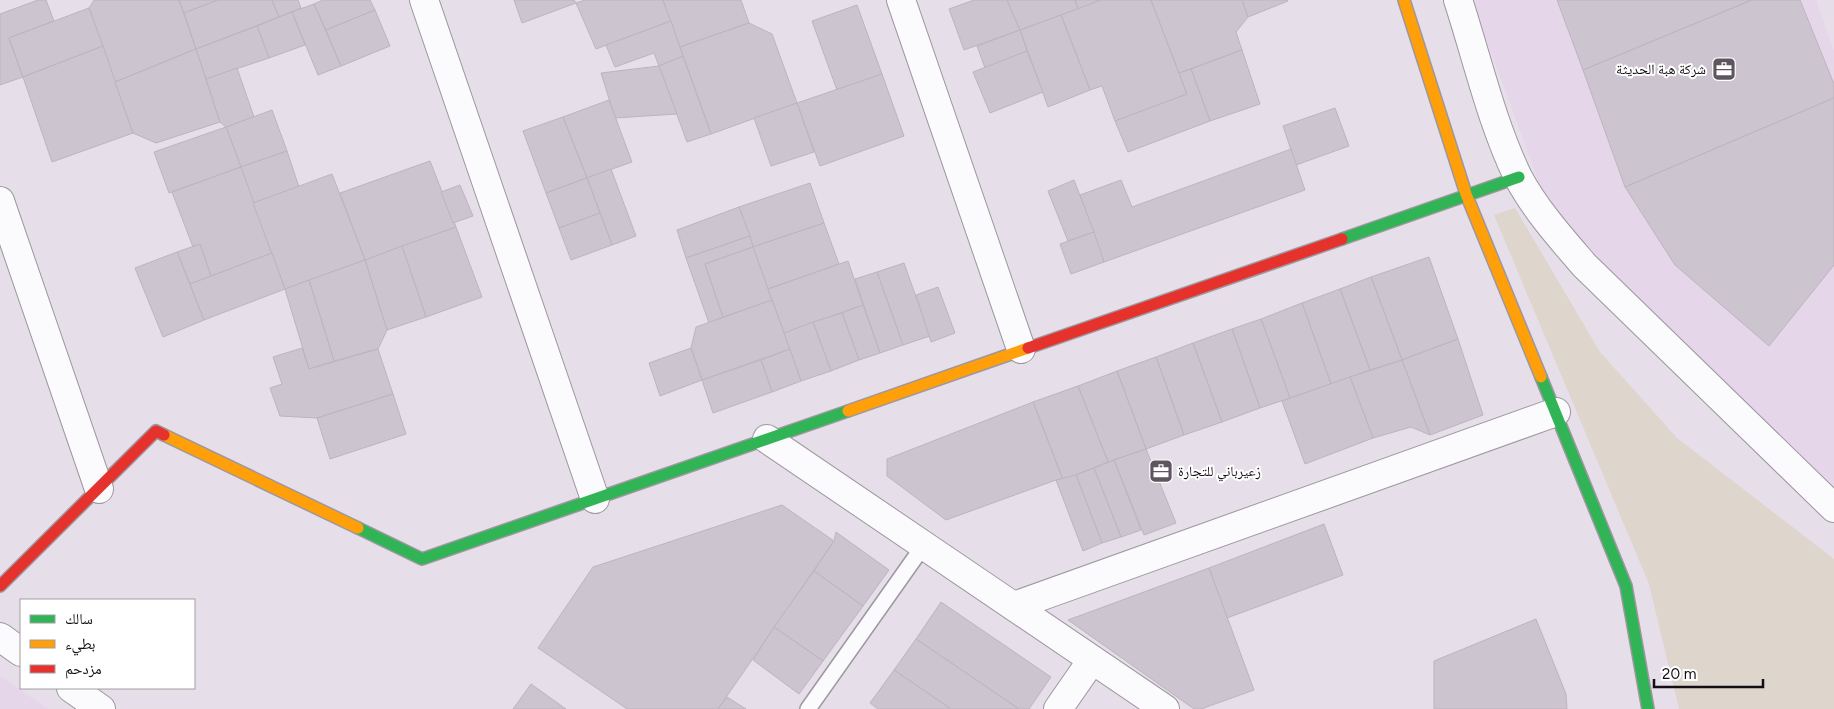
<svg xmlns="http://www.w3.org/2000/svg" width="1834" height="709" font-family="Figtree,'Noto Naskh Arabic',sans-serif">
	<rect width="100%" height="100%" fill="#e6dee9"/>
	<g fill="#e5d6ea">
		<path d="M1472,0h344l18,51v434l-275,-248z"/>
		<path d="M0,676l48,33h-48z"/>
	</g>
	<path fill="#ded5cc" d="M1515,208l85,144 77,86 157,121v150h-155l-30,-125 -155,-369z"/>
	<g fill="#ccc4ce" stroke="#bcb5be">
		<path d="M38,0h8l8,21 -45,17 14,39 -23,8v-71z"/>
		<path d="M94,0h85l17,49 -81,33 -26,-74z"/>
		<path d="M179,0h39l-34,13z"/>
		<path d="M218,0h54l7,17 -83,32 -12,-36z"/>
		<path d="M272,0h26l3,8 -22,9z"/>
		<path d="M323,0h47l5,10 -49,20 -12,-26z"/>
		<path d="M514,0h60l2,3 -54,20z"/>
		<path d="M585,0h78l8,21 -75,28 -20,-46z"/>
		<path d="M663,0h78l8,23 -69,24z"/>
		<path d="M974,0h33l13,30 -56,20 -15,-41z"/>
		<path d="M1007,0h68l3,9 -58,21z"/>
		<path d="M1075,0h26l-23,9z"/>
		<path d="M1101,0h50l36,94 -72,27 -13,-35 -12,4 -29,-75z"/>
		<path d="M1151,0h91l6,17 -12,15 6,18 -63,23z"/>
		<path d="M1242,0h45l1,1 -40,16z"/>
		<path d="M1557,0h195l-169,70z"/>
		<path d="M1752,0h48l34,84v14l-209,89 -42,-117z"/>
		<path d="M314,4l27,62 -23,9 -26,-63z"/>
		<path d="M857,5l25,69 -45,16 -25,-69z"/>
		<path d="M89,8l14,38 -80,31 -14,-39z"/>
		<path d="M375,10l15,36 -49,20 -15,-36z"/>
		<path d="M292,12l13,33 -36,13 -12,-32z"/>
		<path d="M1061,15l29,75 -42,17 -28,-77z"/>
		<path d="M671,21l12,35 -24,10 -5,-13 -39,14 -9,-22z"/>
		<path d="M749,23l23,11 25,69 -86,31 -31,-87z"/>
		<path d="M257,26l12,32 -63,21 -10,-30z"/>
		<path d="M1020,30l7,21 -42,17 -8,-22z"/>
		<path d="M103,46l30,87 -81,29 -29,-85z"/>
		<path d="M196,49l24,73 -64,21 -23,-10 -18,-51z"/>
		<path d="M1242,50l18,54 -50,17 -19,-52z"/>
		<path d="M1027,51l16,41 -53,21 -17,-41z"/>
		<path d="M683,56l28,78 -24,8 -28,-76z"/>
		<path d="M659,66l18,48 -62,4 -14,-45z"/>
		<path d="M237,68l17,49 -28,10 -6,-5 -14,-43z"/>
		<path d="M1191,69l19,52 -82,31 -13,-31 72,-27 -8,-21z"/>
		<path d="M882,74l22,62 -84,30 -23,-63z"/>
		<path d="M1834,98v167l-65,81 -94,-81 -50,-78z"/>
		<path d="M609,100l23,62 -45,16 -24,-61z"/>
		<path d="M797,103l17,49 -43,14 -17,-48z"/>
		<path d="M1335,108l14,38 -53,19 -13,-39z"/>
		<path d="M272,110l15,41 -46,16 -15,-40z"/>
		<path d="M563,117l24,61 -41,15 -23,-62z"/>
		<path d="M226,127l15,40 -72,26 -15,-41z"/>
		<path d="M1291,149l14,41 -201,72 -24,-67 41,-15 11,27z"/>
		<path d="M287,151l12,36 -46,16 -12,-36z"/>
		<path d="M430,161l26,66 -91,33 -25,-67z"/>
		<path d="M241,167l31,86 -61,23 -11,-32 -7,3 -21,-55z"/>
		<path d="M611,169l25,67 -24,9 -25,-67z"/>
		<path d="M332,174l33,86 -80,29 -32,-86z"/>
		<path d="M587,178l13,35 -41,15 -13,-35z"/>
		<path d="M1074,180l20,52 -26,9 -20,-50z"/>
		<path d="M810,183l14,40 -71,24 -14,-40z"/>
		<path d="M460,185l13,31 -20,7 -12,-31z"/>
		<path d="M739,207l11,29 -64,22 -9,-28z"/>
		<path d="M600,213l12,32 -41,15 -12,-32z"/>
		<path d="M824,223l15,41 -71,25 -15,-42z"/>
		<path d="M456,227l26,70 -56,20 -24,-71z"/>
		<path d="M1094,232l10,30 -33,12 -11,-30z"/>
		<path d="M750,236l3,11 -48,17 18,53 -14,6 -23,-65z"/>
		<path d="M200,244l11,32 -21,8 -13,-32z"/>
		<path d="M402,246l24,71 -39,13 -22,-70z"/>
		<path d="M753,247l19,53 -49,17 -18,-53z"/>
		<path d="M177,252l27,68 -41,17 -28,-69z"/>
		<path d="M272,253l13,36 -81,31 -14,-36z"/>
		<path d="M1429,257l29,82 -56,21 -31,-83z"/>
		<path d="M365,260l22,70 -9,19 -44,12 -25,-81z"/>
		<path d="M848,261l15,44 -79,28 -16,-44z"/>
		<path d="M904,263l26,73 -27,9 -26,-73z"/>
		<path d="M877,272l26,73 -23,8 -25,-74z"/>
		<path d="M1371,277l31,83 -32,10 -30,-81z"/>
		<path d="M309,280l25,81 -25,8 -24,-80z"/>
		<path d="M938,287l17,46 -24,9 -15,-47z"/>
		<path d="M1340,289l30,81 -39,14 -29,-81z"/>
		<path d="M772,300l18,49 -88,31 -11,-32 5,-21z"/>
		<path d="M1302,303l29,81 -41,14 -29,-79z"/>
		<path d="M863,305l17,48 -21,7 -17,-47z"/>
		<path d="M842,313l17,47 -28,11 -18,-49z"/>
		<path d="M1261,319l29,79 -30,10 -28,-79z"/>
		<path d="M813,322l18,49 -30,10 -17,-48z"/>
		<path d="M1232,329l28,79 -38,14 -29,-79z"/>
		<path d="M1458,339l25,76 -53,20 -28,-75z"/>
		<path d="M1193,343l29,79 -38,13 -28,-78z"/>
		<path d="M302,348l7,21 69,-20 15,45 -76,24 -37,-2 -10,-28 12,-4 -9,-27z"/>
		<path d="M691,348l11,32 -42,16 -11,-33z"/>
		<path d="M790,349l11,32 -29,11 -11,-32z"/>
		<path d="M1156,357l28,78 -38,14 -29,-78z"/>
		<path d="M761,360l11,32 -59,21 -11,-33z"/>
		<path d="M1402,360l28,75 -19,-8 -38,11 -23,-61z"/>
		<path d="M1117,371l29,78 -38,13 -30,-76z"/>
		<path d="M1350,377l23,61 -68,26 -23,-63z"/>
		<path d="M1078,386l30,76 -45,18 -30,-78z"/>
		<path d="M393,394l13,40 -76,25 -13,-41z"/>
		<path d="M1033,402l30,78h-7l-110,40 -59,-44v-17z"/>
		<path d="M1146,449l30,74 -32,12 -30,-75z"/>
		<path d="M1114,460l27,70 -20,7 -27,-69z"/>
		<path d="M1094,468l27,69 -19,6 -26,-68z"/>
		<path d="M1076,475l26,68 -19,8 -27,-71z"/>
		<path d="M782,505l52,36 -116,168h-91l-89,-61 55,-81z"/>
		<path d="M1324,524l19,51 -116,43 -18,-50z"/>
		<path d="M836,532l53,38 -26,36 -49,-35 20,-30z"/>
		<path d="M1209,568l45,122 -53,19h-7l-126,-89z"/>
		<path d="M814,571l49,35 -40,55 -49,-34z"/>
		<path d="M941,602l110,75 -22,32h-10l-103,-70z"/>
		<path d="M1536,619l30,75 1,15h-133v-48z"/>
		<path d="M774,627l49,34 -24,33 -46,-34z"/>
		<path d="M916,639l103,70h-68l-57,-39z"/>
		<path d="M894,670l57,39h-73l-8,-6z"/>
		<path d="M531,684l35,25h-53z"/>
		<path d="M727,697l19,12h-28z"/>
	</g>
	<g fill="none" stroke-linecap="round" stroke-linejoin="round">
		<g stroke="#9d979f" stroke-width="18">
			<path id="lane" d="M808,709l116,-164"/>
		</g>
		<g stroke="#9d979f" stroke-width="30">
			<g id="street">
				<path d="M424,0l171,499"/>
				<path d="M901,0l120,349"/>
				<path d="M1458,0c19,58 33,121 60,177 17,32 42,60 66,88l250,243"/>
				<path d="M0,201l99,288"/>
				<path d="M767,439l398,270"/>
				<path d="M1014,606l542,-194"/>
				<path d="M0,637l21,15"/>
				<path d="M71,688l30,21"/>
				<path d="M1058,709l34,-49"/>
			</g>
		</g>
		<g stroke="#9d979f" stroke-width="14">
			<g id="fast">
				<path d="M1342,239l177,-62"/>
				<path d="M1541,377l85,209 22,123"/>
				<path d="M358,528l64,31 426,-148"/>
			</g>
		</g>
		<g stroke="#9d979f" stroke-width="14">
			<g id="slow">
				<path d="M1404,0l62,194 75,183"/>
				<path d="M848,411l180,-63"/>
				<path d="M164,435l194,93"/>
			</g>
		</g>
		<g stroke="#9d979f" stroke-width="14">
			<g id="jam">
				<path d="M1028,348l314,-109"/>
				<path d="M0,586l156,-155 8,4"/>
			</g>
		</g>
		<use href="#lane" stroke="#fbfafc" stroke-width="15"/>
		<use href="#street" stroke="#fbfafc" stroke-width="28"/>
		<use href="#fast" stroke="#30b455" stroke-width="11"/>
		<use href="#slow" stroke="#ff9f0a" stroke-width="11"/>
		<use href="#jam" stroke="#e5322d" stroke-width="11"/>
	</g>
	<defs>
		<g id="office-square" transform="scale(1.25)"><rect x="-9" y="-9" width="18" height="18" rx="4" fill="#5d565f" stroke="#fff"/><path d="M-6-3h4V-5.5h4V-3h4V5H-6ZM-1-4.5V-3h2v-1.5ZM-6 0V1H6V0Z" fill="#fff"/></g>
	</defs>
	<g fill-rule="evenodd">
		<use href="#office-square" x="1724" y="69"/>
		<use href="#office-square" x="1161" y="471"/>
	</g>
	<g text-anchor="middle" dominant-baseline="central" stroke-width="4" stroke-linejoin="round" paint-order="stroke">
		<g font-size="14" fill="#130d14" stroke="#fff" text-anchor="end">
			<text x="1706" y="69">شركة هبة الحديثة</text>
			<text x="1178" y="471" text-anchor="start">زعيرباني للتجارة</text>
		</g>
	</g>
	<rect x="20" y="599" width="175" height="90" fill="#ffffff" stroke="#a19ea1"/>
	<rect x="30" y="615" width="25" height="8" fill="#30b455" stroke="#a19ea1"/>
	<text x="65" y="624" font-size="15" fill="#130d14">سالك</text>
	<rect x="30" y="640" width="25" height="8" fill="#ff9f0a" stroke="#a19ea1"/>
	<text x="65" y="649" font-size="15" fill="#130d14">بطيء</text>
	<rect x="30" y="665" width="25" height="8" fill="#e5322d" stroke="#a19ea1"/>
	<text x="65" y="674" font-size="15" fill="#130d14">مزدحم</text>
	<path d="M1654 679v8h109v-8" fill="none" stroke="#130d14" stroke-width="2.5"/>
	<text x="1662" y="679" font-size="15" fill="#130d14" stroke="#ffffff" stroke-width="4" paint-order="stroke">20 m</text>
</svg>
